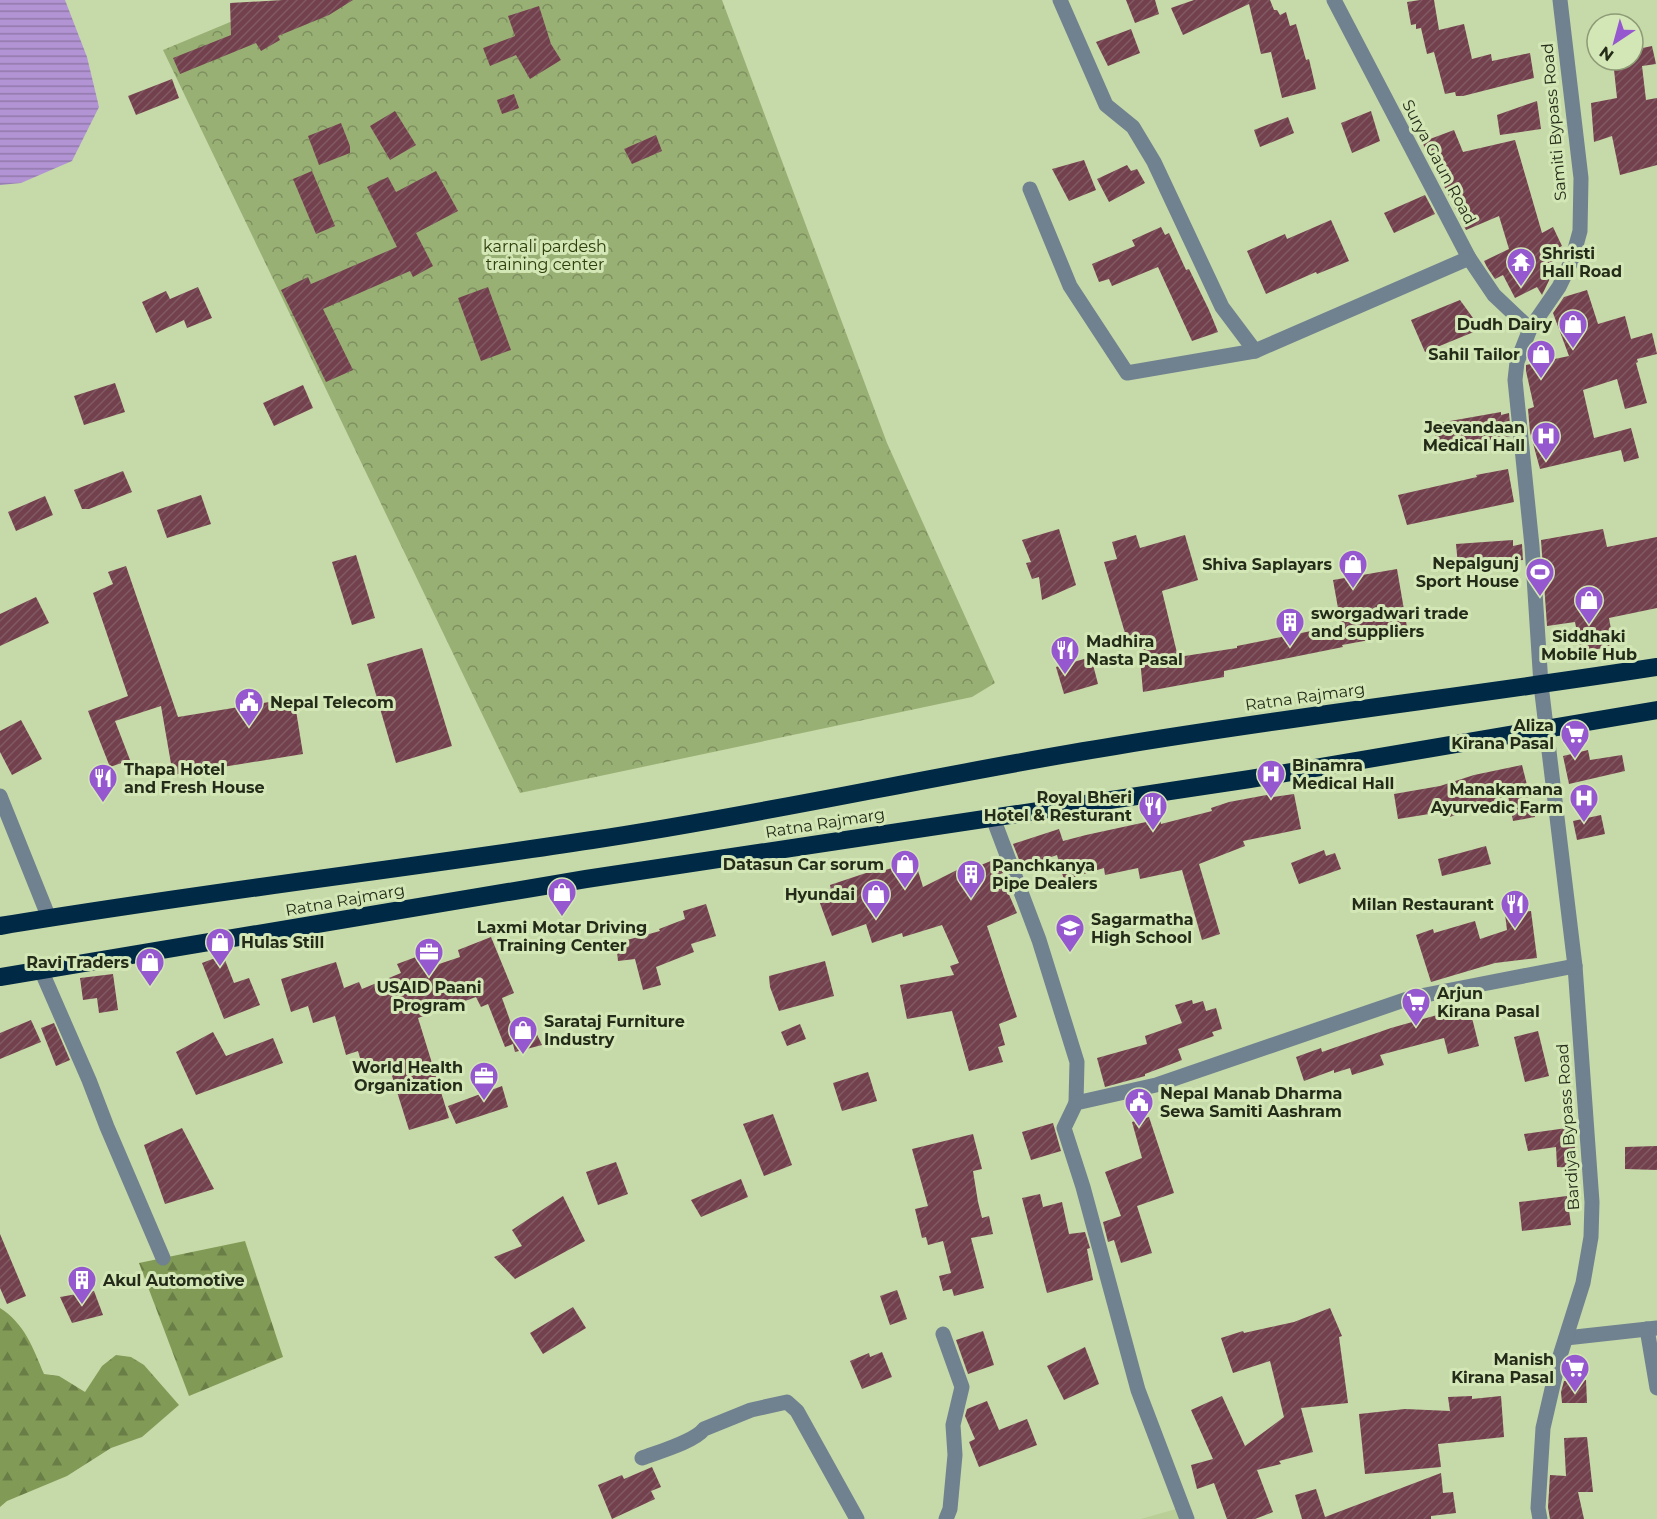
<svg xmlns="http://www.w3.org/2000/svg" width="1657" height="1519" font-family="Montserrat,sans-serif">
	<defs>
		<pattern id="forest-firs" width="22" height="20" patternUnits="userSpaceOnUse" patternTransform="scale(1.5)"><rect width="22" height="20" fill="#819a56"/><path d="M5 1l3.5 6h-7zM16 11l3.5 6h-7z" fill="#697e46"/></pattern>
		<pattern id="park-crowns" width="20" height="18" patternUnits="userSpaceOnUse" patternTransform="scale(1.5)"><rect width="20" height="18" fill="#99b075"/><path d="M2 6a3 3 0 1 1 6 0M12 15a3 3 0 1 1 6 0" fill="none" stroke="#7d8f5f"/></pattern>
		<pattern id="water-rules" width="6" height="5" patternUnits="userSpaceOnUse" patternTransform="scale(1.5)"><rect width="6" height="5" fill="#b294d4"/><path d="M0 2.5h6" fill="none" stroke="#9179ab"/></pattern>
		<pattern id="building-hatch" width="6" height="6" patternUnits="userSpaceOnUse" patternTransform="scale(1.5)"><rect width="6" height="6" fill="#72414d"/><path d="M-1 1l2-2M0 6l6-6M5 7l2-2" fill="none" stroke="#815a63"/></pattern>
	</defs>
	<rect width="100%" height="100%" fill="#c6d9a8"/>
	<path fill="#b9cf97" d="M1183,1507l4,12h-46z"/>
	<g fill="url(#forest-firs)">
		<path d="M245,1241l38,116 -94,39 -50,-133z"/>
		<path d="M0,1308c25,16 33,40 44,66l15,2 26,16 17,-26 14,-11 15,2 13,8 35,40 -37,32 -31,11 -44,28 -60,25 -7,6z"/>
	</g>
	<path fill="url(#park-crowns)" d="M283,0h439l165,443 108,240 -23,14 -452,96 -357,-743z"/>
	<path fill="url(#water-rules)" d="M0,0h65l22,57 12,50 -27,54 -51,22 -21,2z"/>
	<g fill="url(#building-hatch)">
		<path d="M283,0h70l-24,15 -51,21 2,4 -19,11 -5,-8 -76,31 -7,-16 58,-23 -1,-32z"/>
		<path d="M1126,0h29l4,14 -24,9z"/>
		<path d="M1194,0h76l4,10h3l3,5 6,-3 4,14 6,-2 10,36 3,-1 7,30 -34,9 -11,-46 -10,2 -12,-50 -66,31 -12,-27z"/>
		<path d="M1420,0h14l5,30 25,-6 8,35 19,-5 1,7 38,-8 4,25 -71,18h-7l-1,-4 -10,2 -11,-42 -7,2 -6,-26 -5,1v-5l-5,1 -4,-23z"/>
		<path d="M539,6l12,38 10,16 -31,19 -14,-24 -26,11 -7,-18 32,-12 -7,-20z"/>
		<path d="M1131,29l9,24 -32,13 -12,-24z"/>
		<path d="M1652,46l4,18 -14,2 4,34 11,-2v67l-37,10 -8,-39 -18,6 -3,-39 26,-5 -4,-38h20v-10z"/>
		<path d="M172,79l7,19 -43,17 -8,-19z"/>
		<path d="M514,94l5,14 -17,6 -5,-14z"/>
		<path d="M1537,101l4,28 -41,6 -3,-20z"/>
		<path d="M395,111l21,34 -26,15 -20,-34z"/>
		<path d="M1371,111l9,30 -28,12 -11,-30z"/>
		<path d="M1288,117l6,16 -34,14 -6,-17z"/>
		<path d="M341,123l9,23v7l-31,12 -11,-29z"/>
		<path d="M1454,130l9,22 52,-12 27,93 11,-6 9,19 -14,7 8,13 -14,29 -5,-8 -22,11 -12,-23 -8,4 -8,-12 -3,-6 25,-12 -10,-33 -33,14 -44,-88z"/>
		<path d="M656,135l6,16 -30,13 -8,-15z"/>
		<path d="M1084,160l12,30 -27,11 -17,-32z"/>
		<path d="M1127,165l4,6 6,-2 8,14 -36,19 -12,-23z"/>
		<path d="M312,171l23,55 -19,8 -23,-55z"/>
		<path d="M436,171l22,40 -42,22 17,33 -20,11 -3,-6 -87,38 30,61 -27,12 -45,-92 27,-13 3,7 86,-37 -30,-60 21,-10 8,15z"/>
		<path d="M1425,195l10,19 -41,19 -10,-20z"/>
		<path d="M1331,220l18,41 -32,13 -1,-2 -50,22 -19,-43 38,-17 2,5z"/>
		<path d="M1161,227l4,8 4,-2 17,37 3,-1 20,41 9,22 -26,9 -34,-74 -46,19 -3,-7 -10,3 -7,-18 43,-18 -3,-6z"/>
		<path d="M198,287l14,31 -25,10 -3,-8 -28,13 -14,-31 24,-11 4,8z"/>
		<path d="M488,287l23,63 -30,11 -23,-63z"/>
		<path d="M1587,290l11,34 27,-8 6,23 21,-6 5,21 -20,5 1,3 -2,1 11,40 -22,6 -8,-30 -34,11 11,48 37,-10 8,30 -15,4 -3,-12 -81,19 -10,-37 -2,-23 6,-2 -8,-36v-6l43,-9 -16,-43 11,-16z"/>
		<path d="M1460,300l21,29 -56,23 -14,-32z"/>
		<path d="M115,383l10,29 -41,13 -10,-29z"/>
		<path d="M303,385l10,23 -39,18 -11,-23z"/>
		<path d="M1501,412v3l8,-2 2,23 -73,13 -5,-25z"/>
		<path d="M1508,469l6,33 -107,23 -9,-30 79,-18 -1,-2z"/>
		<path d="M123,471l9,21 -43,17h-7l-8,-19z"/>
		<path d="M201,495l10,29 -44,14 -10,-28z"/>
		<path d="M45,496l8,19 -37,16 -8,-19z"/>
		<path d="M1059,529l17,56 -34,15 -3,-23 -7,2 -6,-16 5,-1 -9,-22z"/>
		<path d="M1603,529l4,18 50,-10v71l-48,10 5,28 -33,6 -6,-30 -28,4 -6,-86z"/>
		<path d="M1136,535l4,13 45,-13 13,45 -36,11 16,66 59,-9v-2l104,-21 -8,-45 64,-11 11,64 -66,12 1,2 -119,24v6l-81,15 -4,-45 -9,3 -26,-88 13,-3 -5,-17z"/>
		<path d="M1513,540v6l9,-2 1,16 -65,5 -2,-21z"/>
		<path d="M356,555l19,63 -23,7 -20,-63z"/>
		<path d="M126,566l52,151 116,-19 9,56 -130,21 -12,-69 -46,15 15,39 -20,7 -22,-56 40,-15 -35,-103 20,-9 -5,-12z"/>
		<path d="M36,597l13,26 -49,23v-32z"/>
		<path d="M422,648l30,98 -56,17 -29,-99z"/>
		<path d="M1091,657l7,27 -34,10 -8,-27z"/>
		<path d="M21,720l21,39 -30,16 -12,-23v-21z"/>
		<path d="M1588,750l2,10 32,-5 3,16 -56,13 -6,-28z"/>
		<path d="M1522,765l13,52 -22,4 -5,-25 -58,21 -2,-6 -50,8 -4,-25 46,-8 34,-11z"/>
		<path d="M1272,794l1,3 21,-3 7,35 -58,12 2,5 -46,18 21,70 -18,6 -20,-70 -42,9 -2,-11 -33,7 -1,-7 -40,12 -7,-25 -35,12 -9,-23 46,-15 4,12 23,-6 74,-16 1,5 51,-13 -1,-3 18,-6z"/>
		<path d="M1601,815l4,19 -28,6 -4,-19z"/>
		<path d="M1486,846l5,18 -49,12 -4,-17z"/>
		<path d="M1324,850l2,6 9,-3 6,16 -42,15 -8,-21z"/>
		<path d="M998,858l5,15 -3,1 17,39 -30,13 30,91 -18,7 6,21 -7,2 5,15 -34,9 -17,-60 -45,8 -7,-34 54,-10 -4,-9 9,-3 -17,-38 -39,12 -1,-4 -30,10 -6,-19 -34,12 -15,-41 14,-5 -1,-5 48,-16 1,3 36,-11 8,26 44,-22 2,5z"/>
		<path d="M706,904l10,32 -25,8 3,8 -38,15 5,18 -18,5 -8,-31 -17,2 -2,-18 44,-12 -1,-2 26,-10 -2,-8z"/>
		<path d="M1531,911l6,47 -42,5 -64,19 -15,-47 17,-6 1,4 41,-12 5,18 27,-9 -2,-16z"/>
		<path d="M491,937l23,56 -12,5 10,28 19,-4 11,23 -27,7 -2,-8 -8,3 -17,-43 -7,3 -5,-10 -58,21 31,100 -40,12 -22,-70 -24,8 -5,-17 -12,4 -11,-39 -22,7 -5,-17 -17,6 -10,-33 55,-17 8,26 15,-6 3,7 39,-16 -4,-9 19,-7 2,5 9,-4 3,9 30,-10 -2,-7z"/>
		<path d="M223,955l11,28 15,-5 11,27 -36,14 -22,-56z"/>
		<path d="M825,961l9,35 -55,15 -9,-24 -1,-11z"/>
		<path d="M113,974l5,36 -19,3 -2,-15 -14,2 -3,-22z"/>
		<path d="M1192,1000l1,4 10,-3 3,10 10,-3 6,21 -10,3 2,4 -36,13 4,11 -37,14v2l-40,11 -8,-29 50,-14 -2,-8 37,-13 -7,-18z"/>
		<path d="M1469,1006l10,40 -31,8 -4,-16 -64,17 4,10 -32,10 -2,-7 -16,5v-3l-30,11 -8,-24 25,-9 1,4 69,-24z"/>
		<path d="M31,1020l10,22 -41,17v-26z"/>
		<path d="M54,1023l16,37 -14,6 -15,-38z"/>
		<path d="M800,1024l6,15 -19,7 -6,-14z"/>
		<path d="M1538,1031l11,45 -24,6 -11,-45z"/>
		<path d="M213,1032l13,24 47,-18 10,25 -87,32 -20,-43z"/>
		<path d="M868,1072l9,29 -35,10 -9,-28z"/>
		<path d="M502,1086l6,21 -52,17 -8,-18z"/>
		<path d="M773,1114l19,51 -28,11 -21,-52z"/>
		<path d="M1149,1117l25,76 -37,13 15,47 -31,10 -7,-23 -6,2 -5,-20 18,-6 -16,-44 37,-14 -10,-36z"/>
		<path d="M1053,1123l8,28 -30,9 -9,-28z"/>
		<path d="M1574,1127l2,41 -19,-1 -1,-20 -28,4 -4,-17z"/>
		<path d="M182,1128l32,61 -49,15 -21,-59z"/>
		<path d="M973,1134l9,35 -9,2 5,31 4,16 7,-2 4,18 -22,4 13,50 -30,8 -2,-7 -9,2 -4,-15 12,-3 -8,-32 -15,4 -2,-8 -4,1 -7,-29 13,-3 -16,-57z"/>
		<path d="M1657,1146v24l-32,-1v-22z"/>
		<path d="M616,1162l12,32 -30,11 -12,-33z"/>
		<path d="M741,1179l7,18 -47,20 -10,-17z"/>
		<path d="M1040,1194l3,13 19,-5 7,32 16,-2 5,16 -3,1 6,31 -46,13 -25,-95z"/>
		<path d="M563,1196l22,45 -70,38 -21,-22 28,-11 -10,-16z"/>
		<path d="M1567,1196l4,29 -49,6 -3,-29z"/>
		<path d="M0,1234l26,62 -19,8 -7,-16z"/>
		<path d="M897,1290l10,29 -17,6 -10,-29z"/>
		<path d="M94,1291l9,24 -31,8 -12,-26z"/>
		<path d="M573,1307l13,21 -43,26 -13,-21z"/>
		<path d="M1330,1308l12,28 -3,1 9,66 -47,5 12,44 -34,9 2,3 -24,6 16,42 -18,7h-28l-13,-36 -17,6 -6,-24 22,-6 -22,-49 31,-14 23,50 39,-29 -14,-56 -37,12 -12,-35 22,-7 1,2 50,-11z"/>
		<path d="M983,1331l11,34 -26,9 -12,-34z"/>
		<path d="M1085,1347l14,37 -35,16 -17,-34z"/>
		<path d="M882,1352l10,25 -30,12 -12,-28 19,-8 1,4z"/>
		<path d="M1586,1380l1,23h-25l-1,-11 3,-11z"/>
		<path d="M1472,1396v3l29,-3 3,41 -66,7 3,23 -76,7 -6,-60 46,-5 45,2 -2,-14z"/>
		<path d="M987,1401l12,29 28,-11 10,26 -58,22 -10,-25 6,-3 -10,-23 2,-7z"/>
		<path d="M1587,1437l6,55h-15l6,27h-34l-2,-12 2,-32 16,1 -2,-38z"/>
		<path d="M652,1467l9,20 -10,4 4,8 -43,20 -14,-34 24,-10 2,4z"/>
		<path d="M1441,1473l2,20 10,-1 3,21 -25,3v3h-129l-7,-24 21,-6 9,28z"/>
	</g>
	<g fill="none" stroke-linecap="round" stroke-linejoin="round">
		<g stroke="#708190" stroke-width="15">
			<path d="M1060,0l46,105 27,22 21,35 68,145 33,44"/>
			<path d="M1334,0l135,258 25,37 36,34"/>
			<path d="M1030,189l40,97 57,87 128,-22 214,-93"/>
			<path d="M0,796l49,122"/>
			<path d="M993,818l46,122 38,122 -1,41"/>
			<path d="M41,970l48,110 18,47 56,131"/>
			<path d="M1647,1329l10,59"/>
			<path d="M943,1334l19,53 -9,38 2,30 -5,54 -4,10"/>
			<path d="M1566,1338l91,-10"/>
			<path d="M642,1458c16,-6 52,-16 62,-29l47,-19 36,-8 10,9 60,108"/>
			<path d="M1187,1519l-49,-129 -55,-203 -19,-59 12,-25 80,-18 254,-87 165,-32"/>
			<path d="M1540,1519l-2,-11 5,-80 16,-69 24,-76 8,-46 1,-35 -17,-236 -34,-281 -9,-139 -17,-166 2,-18 13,-33 29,-42 13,-27 8,-29 1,-53 -21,-178"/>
		</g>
		<g stroke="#002946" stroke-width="18">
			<path d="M0,926c197,-33 395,-56 592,-86 175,-26 348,-66 523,-94 180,-30 362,-51 542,-79"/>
			<path d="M0,977l586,-98 664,-100 407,-69"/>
		</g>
	</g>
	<defs>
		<g id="temple-pin" transform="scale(1.5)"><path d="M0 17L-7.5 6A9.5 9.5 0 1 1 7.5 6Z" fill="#9658cf" stroke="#d3e6b5"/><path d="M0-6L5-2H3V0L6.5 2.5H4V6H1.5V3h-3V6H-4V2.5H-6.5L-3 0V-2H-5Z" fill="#fff"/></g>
		<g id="shop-pin" transform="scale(1.5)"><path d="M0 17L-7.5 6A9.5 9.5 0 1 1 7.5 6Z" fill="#9658cf" stroke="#d3e6b5"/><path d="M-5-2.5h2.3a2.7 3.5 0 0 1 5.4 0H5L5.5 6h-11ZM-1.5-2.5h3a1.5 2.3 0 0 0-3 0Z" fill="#fff"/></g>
		<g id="hospital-pin" transform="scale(1.5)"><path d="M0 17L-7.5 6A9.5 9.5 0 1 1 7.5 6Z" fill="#9658cf" stroke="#d3e6b5"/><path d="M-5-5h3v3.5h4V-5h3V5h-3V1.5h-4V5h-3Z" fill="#fff"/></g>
		<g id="stadium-pin" transform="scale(1.5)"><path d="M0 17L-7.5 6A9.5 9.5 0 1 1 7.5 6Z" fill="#9658cf" stroke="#d3e6b5"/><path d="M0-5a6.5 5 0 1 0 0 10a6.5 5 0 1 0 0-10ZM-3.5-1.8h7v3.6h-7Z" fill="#fff"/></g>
		<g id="building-pin" transform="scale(1.5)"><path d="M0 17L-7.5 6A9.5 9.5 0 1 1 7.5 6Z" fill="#9658cf" stroke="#d3e6b5"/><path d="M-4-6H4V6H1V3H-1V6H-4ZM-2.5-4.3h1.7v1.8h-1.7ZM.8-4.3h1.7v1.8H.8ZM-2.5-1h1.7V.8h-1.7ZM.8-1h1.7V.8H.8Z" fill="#fff"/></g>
		<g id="restaurant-pin" transform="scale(1.5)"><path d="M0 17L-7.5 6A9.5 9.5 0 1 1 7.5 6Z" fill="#9658cf" stroke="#d3e6b5"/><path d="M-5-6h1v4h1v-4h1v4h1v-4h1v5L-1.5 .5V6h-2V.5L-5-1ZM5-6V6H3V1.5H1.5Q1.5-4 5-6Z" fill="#fff"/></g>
		<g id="civic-pin" transform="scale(1.5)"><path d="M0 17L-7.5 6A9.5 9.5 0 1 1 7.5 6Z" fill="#9658cf" stroke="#d3e6b5"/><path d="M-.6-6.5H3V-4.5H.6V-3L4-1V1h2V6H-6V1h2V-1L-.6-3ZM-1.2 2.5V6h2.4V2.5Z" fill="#fff"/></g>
		<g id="supermarket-pin" transform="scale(1.5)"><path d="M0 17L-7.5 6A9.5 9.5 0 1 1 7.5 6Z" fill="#9658cf" stroke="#d3e6b5"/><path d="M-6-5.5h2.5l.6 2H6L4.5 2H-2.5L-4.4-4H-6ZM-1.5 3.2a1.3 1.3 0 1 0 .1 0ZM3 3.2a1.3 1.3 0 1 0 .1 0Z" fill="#fff"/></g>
		<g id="school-pin" transform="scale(1.5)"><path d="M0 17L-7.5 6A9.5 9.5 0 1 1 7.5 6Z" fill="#9658cf" stroke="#d3e6b5"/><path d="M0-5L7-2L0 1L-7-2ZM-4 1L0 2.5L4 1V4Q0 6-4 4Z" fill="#fff"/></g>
		<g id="office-pin" transform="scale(1.5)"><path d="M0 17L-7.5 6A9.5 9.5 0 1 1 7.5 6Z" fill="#9658cf" stroke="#d3e6b5"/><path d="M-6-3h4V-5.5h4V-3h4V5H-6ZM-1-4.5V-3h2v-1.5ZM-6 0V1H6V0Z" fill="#fff"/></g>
	</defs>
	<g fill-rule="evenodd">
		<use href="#temple-pin" x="1521" y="262"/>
		<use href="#shop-pin" x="1573" y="324"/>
		<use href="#shop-pin" x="1541" y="354"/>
		<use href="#hospital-pin" x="1546" y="436"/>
		<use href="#shop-pin" x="1353" y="564"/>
		<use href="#stadium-pin" x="1540" y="572"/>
		<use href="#shop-pin" x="1589" y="600"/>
		<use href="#building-pin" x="1290" y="622"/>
		<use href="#restaurant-pin" x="1065" y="650"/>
		<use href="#civic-pin" x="249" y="702"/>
		<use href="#supermarket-pin" x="1575" y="734"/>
		<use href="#hospital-pin" x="1271" y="774"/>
		<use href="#restaurant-pin" x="103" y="778"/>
		<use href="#hospital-pin" x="1584" y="798"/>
		<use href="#restaurant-pin" x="1153" y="806"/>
		<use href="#shop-pin" x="905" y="864"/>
		<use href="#building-pin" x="971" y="874"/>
		<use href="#shop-pin" x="562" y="892"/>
		<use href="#shop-pin" x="876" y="894"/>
		<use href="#restaurant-pin" x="1515" y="904"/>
		<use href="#school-pin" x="1070" y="928"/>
		<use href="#shop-pin" x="220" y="942"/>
		<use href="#office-pin" x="429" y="952"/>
		<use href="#shop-pin" x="150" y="962"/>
		<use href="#supermarket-pin" x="1416" y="1002"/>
		<use href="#shop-pin" x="523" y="1030"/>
		<use href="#office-pin" x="484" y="1076"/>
		<use href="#civic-pin" x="1139" y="1102"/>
		<use href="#building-pin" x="82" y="1280"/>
		<use href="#supermarket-pin" x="1575" y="1368"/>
	</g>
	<g text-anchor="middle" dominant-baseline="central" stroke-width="6" stroke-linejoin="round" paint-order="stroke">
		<g font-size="16" fill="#242b18" stroke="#d3e6b5">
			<text transform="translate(1554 122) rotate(-95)">Samiti Bypass Road</text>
			<text transform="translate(1439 162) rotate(62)">Surya Gaun Road</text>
			<text transform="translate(1305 697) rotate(-8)">Ratna Rajmarg</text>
			<text transform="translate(825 823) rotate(-9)">Ratna Rajmarg</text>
			<text transform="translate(345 900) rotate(-10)">Ratna Rajmarg</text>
			<text transform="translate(1568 1127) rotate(-94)">Bardiya Bypass Road</text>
		</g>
		<g font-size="16" fill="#2e3d09" stroke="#d3e6b5">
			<text x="545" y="246">karnali pardesh<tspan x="545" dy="18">training center</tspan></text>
		</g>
		<g font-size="16" font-weight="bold" fill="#242b18" stroke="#d3e6b5" text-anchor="end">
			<text x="1542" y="253" text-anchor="start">Shristi<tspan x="1542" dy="18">Hall Road</tspan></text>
			<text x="1552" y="324">Dudh Dairy</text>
			<text x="1520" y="354">Sahil Tailor</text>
			<text x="1525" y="427">Jeevandaan<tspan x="1525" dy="18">Medical Hall</tspan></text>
			<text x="1519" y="563">Nepalgunj<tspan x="1519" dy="18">Sport House</tspan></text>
			<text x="1332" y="564">Shiva Saplayars</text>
			<text x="1311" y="613" text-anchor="start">sworgadwari trade<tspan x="1311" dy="18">and suppliers</tspan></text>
			<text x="1589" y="636" text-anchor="middle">Siddhaki<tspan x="1589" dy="18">Mobile Hub</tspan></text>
			<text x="1086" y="641" text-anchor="start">Madhira<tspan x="1086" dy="18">Nasta Pasal</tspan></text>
			<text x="270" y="702" text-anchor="start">Nepal Telecom</text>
			<text x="1554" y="725">Aliza<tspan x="1554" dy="18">Kirana Pasal</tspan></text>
			<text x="1292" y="765" text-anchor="start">Binamra<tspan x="1292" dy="18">Medical Hall</tspan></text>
			<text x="124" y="769" text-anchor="start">Thapa Hotel<tspan x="124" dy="18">and Fresh House</tspan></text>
			<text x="1563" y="789">Manakamana<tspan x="1563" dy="18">Ayurvedic Farm</tspan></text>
			<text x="1132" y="797">Royal Bheri<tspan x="1132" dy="18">Hotel &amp; Resturant</tspan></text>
			<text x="884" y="864">Datasun Car sorum</text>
			<text x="992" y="865" text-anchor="start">Panchkanya<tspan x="992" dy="18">Pipe Dealers</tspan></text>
			<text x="855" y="894">Hyundai</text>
			<text x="1494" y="904">Milan Restaurant</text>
			<text x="1091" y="919" text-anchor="start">Sagarmatha<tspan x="1091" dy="18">High School</tspan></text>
			<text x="562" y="927" text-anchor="middle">Laxmi Motar Driving<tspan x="562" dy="18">Training Center</tspan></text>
			<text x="241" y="942" text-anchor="start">Hulas Still</text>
			<text x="129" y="962">Ravi Traders</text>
			<text x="429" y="987" text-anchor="middle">USAID Paani<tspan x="429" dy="18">Program</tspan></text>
			<text x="1437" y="993" text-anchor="start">Arjun<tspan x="1437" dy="18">Kirana Pasal</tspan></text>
			<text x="544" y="1021" text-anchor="start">Sarataj Furniture<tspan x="544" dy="18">Industry</tspan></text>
			<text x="463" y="1067">World Health<tspan x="463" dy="18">Organization</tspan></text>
			<text x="1160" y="1093" text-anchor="start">Nepal Manab Dharma<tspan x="1160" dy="18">Sewa Samiti Aashram</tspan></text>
			<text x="103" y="1280" text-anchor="start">Akul Automotive</text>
			<text x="1554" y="1359">Manish<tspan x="1554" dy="18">Kirana Pasal</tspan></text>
		</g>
	</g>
	<g transform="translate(1615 42) rotate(216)"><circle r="28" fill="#d3e6b5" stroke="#8d9b76" stroke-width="1.5"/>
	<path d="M0-4.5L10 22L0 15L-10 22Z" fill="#9658cf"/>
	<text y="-9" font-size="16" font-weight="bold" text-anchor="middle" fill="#242b18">N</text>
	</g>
</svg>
